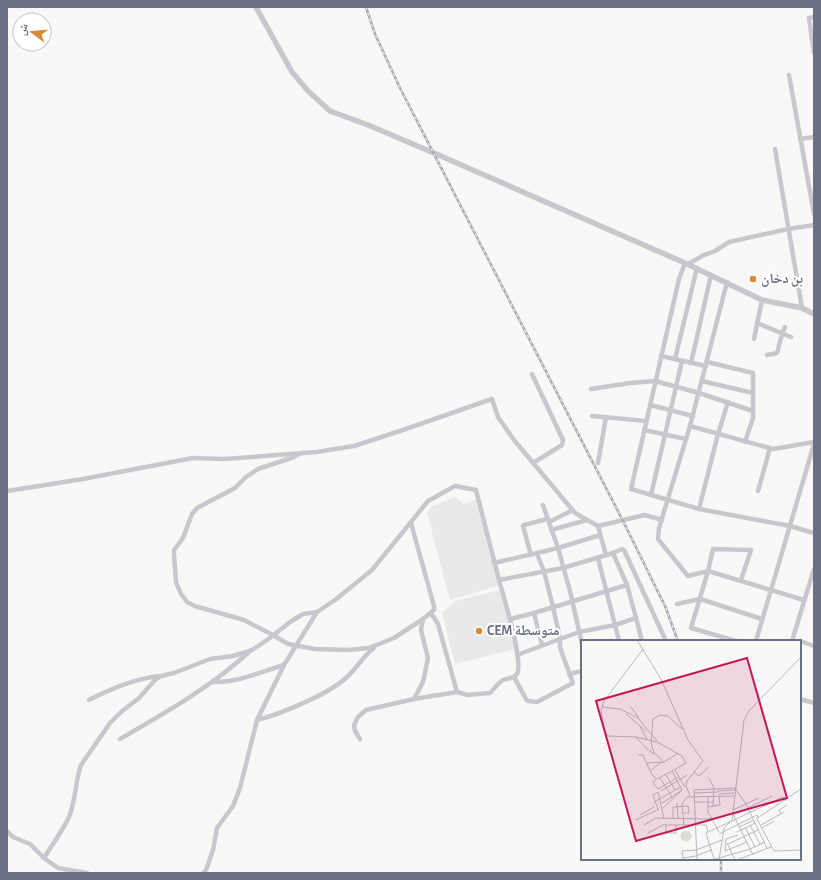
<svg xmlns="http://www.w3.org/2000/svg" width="821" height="880" font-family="'Alegreya Sans','Noto Naskh Arabic',sans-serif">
	<rect width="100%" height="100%" fill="#f8f8f6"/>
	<g fill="#e9e9e9">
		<path d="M455,497l9,7 14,-5 20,87 -48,14 -23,-87 5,-7z"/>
		<path d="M500,590l15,59 -60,15 -13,-51 13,-12z"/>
	</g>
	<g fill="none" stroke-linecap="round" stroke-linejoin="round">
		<g stroke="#c7c8cd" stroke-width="4.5">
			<path d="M814,17l-5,1 5,35"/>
			<path d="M789,75l25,139"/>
			<path d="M800,139l14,-2"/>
			<path d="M775,149l27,159"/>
			<path d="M685,263l-6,16 -48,210 68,20 91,17 24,7"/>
			<path d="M688,264l16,-9 11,-4 14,-9 59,-13 26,-4"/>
			<path d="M727,282l-37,144 -31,102 -1,11 30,37 20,-5 96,29"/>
			<path d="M757,323l34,14"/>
			<path d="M754,339l8,-39"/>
			<path d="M767,355l10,-2 5,-19 3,-7"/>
			<path d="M661,356l45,10"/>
			<path d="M675,359l22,-91"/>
			<path d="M707,362l46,11v45l-8,24"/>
			<path d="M691,363l20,-88"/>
			<path d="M532,374l31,66 -1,5 -29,18"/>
			<path d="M702,381l51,12"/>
			<path d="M591,389l39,-6 25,-2 44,12 54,18"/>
			<path d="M650,405l43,11"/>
			<path d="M592,416l54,5"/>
			<path d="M690,426l83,23 41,-7"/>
			<path d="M644,430l42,9"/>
			<path d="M299,454l-5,3 -36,12 -12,8 -11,11 -38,20 -5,6 -9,24 -9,12v5l2,27 5,12 6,8 8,4 49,14 29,15 15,9 27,5 33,1 21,-2 25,-10 29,-19"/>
			<path d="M598,463l8,-46"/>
			<path d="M7,491l76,-12 110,-21 32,1 92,-7 37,-6 46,-15 92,-32 6,18 16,23 61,73 23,13 47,-11 17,5"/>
			<path d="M758,491l12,-43"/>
			<path d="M651,495l31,-134"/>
			<path d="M543,505l15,43 12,43 12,53"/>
			<path d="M699,509l19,-75 10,-32"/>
			<path d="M549,522l24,-12"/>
			<path d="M411,523l23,83v4l-11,9 -2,11 7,28 -5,24 -9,17"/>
			<path d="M598,526l8,29"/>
			<path d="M551,530l36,-10"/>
			<path d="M613,553l9,-4 2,1 42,91"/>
			<path d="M531,555l-8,-29 1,-1 23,-6"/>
			<path d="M598,558l21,83"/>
			<path d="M494,563l64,-15 42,-13"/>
			<path d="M677,604l23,-5 62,20"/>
			<path d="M534,613l8,32"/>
			<path d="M430,614l3,2 5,8 19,68"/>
			<path d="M511,619l23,-6 93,-28"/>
			<path d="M736,641l-45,-13 17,-57 5,-22 38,1 -10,30"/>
			<path d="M756,641l58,-197"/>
			<path d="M792,641l22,-72"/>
			<path d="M800,641l14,5"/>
			<path d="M517,655l62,-23 36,-7 21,-7 6,23"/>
			<path d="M569,674l13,-3"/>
			<path d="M514,677l12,22 2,2 9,1 36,-19 -10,-27 -3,-9v-9l-7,-31 -9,-36 -7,-17"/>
			<path d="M212,682c26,1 48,-10 72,-17"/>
			<path d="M800,699l14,4"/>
			<path d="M89,700c23,-12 45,-21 70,-24"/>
			<path d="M257,720c24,-6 72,-26 90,-43 10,-9 16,-21 27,-29"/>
			<path d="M120,739c45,-26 91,-52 129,-87"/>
			<path d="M360,739l-5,-8 -1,-6 4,-8 8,-7 48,-11 43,-7 11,3 9,-1 13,-1c4,-4 8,-10 13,-13 5,-2 11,-1 14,-6 7,-13 -14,-79 -18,-94l64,-12 50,-15 14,32 9,33"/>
			<path d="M7,831l6,6 17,7 14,14 14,10 29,5"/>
			<path d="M44,858c8,-13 19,-28 25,-41 7,-17 6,-35 12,-52l29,-42 11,-11 18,-14 16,-18 6,-4 13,-3 36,-14 23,-3 10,-3 9,-3 18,-12 20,-16 13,-8 14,-2"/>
			<path d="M203,873l3,-3 7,-20 4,-22 16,-22 7,-18 17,-68 27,-55 33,-53 18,-12 37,-30 56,-69 27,-15 21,4 23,90"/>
		</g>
		<path stroke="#c7c8cd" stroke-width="5.5" d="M256,7l36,65 16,19 22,20 38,14 66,28 251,110 77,37 40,8 12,6"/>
		<g stroke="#a7aab1" stroke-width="2.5">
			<g id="rail">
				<path d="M366,7l9,27 25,54 223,433 42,85 13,35"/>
				<path d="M721,873v-14"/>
			</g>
		</g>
		<use href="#rail" stroke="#fff" stroke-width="1" stroke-dasharray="3" stroke-linecap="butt"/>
	</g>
	<g fill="#d58a39" stroke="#fff" stroke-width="1.5">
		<circle cx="753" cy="279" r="4"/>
		<circle cx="479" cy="631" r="4"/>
	</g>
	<g text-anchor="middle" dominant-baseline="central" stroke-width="4" stroke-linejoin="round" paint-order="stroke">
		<g font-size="14" font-weight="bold" fill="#6a7184" stroke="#fff" text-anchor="start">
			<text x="761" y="279">بن دخان</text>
			<text x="487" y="631">CEM متوسطة</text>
		</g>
	</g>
	<g transform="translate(581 640)">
		<rect width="220" height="220" fill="#f8f8f6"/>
		<path d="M99.5 196a5.5 5.5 0 1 1 11 0a5.5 5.5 0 1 1-11 0Z" fill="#d8dfd7"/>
		<path fill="none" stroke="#b6bac1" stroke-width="1" d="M56,0l24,39 27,61 15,21 -16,20 -1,5 4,10M62,9l-39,52 -3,9 4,22 3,4 28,1 21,5 25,14 4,7 -14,8M21,67l18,2 18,9 19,23M50,67l8,11M45,74l20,17M59,87l7,12M55,97l11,12 7,5M57,115h5l9,20 5,4 15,-8 10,19 -10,7M81,120l-8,-7 -3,-10 2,-24 7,-4 8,1 14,13M66,123l17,-1 13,-8M70,130l12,-9M94,130l10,17M113,132l5,4 10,-9M85,135l9,15M79,138l12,19 -10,6M128,138l5,10 -1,19M75,139l-3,4 5,6 20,-12M154,148l11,16 21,44M80,151l26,-16M137,151l17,-1M113,153l24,-1M137,154l16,-1M127,157v15l11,20M73,162l27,-15M113,162h19M96,163l1,15M127,167l12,-2 -1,-9M82,168l19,-18M77,169l-5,-14 5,-3 6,27M152,170l26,-12M152,174l20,41M200,174l-2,-4 8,-5M59,175l14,-8M153,175l38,-19M92,178v-11l15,-1 1,7h-5M175,179l45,-30M176,179l17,32 27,-1M55,180l23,-11M63,185l12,-7 55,1M85,185v8h10v-8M103,185l-2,-21 5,-7 47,-1M169,185l10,19M180,185l23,-13M158,187l15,-7M164,187l10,20M181,188l12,-7M156,192l18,-9M67,193l15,-8h43l2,7M138,194l38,-19 1,3M145,199l-1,12 22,-9M145,199l12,-4M146,203l8,17M147,204l30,-14M102,218l13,-2 15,-6M133,219l-8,-26 77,-36 3,4M102,220l-1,-9 14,-1 26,-10M116,220l-3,-70 41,-2M131,220l38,-11 15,-7M138,220l5,-32 8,-8 12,-100 5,-9 52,-54M156,220l34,-13"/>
		<path fill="#c2185b" fill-opacity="0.15" stroke="#c2185b" stroke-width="2" d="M166,18l40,140 -151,43 -40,-140z"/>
		<rect width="220" height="220" fill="none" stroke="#6a7184" stroke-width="2"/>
	</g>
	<rect width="821" height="880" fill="none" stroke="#6a7184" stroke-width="16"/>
	<g transform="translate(32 32) rotate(286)"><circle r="19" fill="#ffffff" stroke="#c3c6ce"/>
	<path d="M0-3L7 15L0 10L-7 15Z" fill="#d58a39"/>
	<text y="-6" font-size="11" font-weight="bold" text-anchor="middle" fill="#6a7184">ش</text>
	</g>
</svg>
